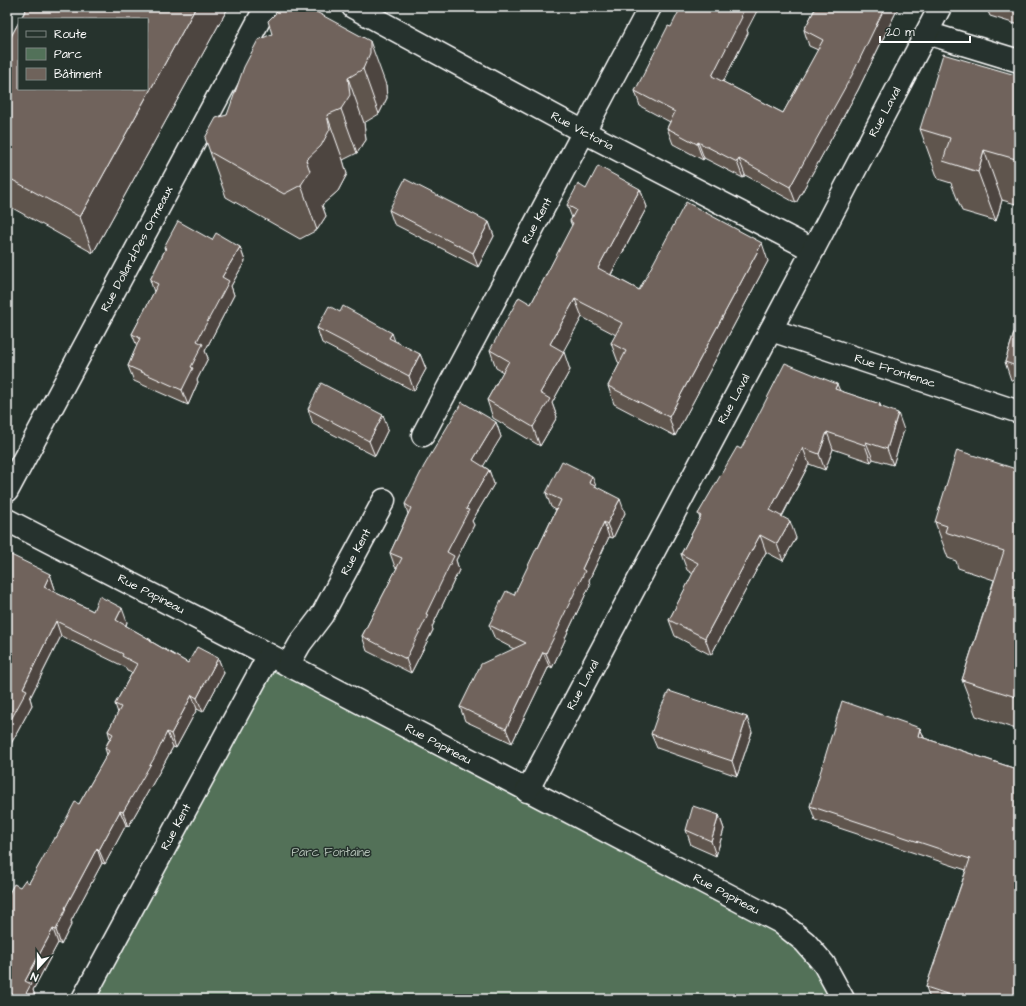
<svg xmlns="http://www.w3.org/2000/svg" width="1026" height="1006" font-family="'Architects Daughter',sans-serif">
	<rect width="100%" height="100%" fill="#26332d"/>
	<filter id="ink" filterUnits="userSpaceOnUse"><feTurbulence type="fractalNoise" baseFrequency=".025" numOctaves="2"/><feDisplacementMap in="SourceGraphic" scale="8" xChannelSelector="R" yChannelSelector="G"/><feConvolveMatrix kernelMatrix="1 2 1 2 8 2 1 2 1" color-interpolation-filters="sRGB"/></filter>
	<g filter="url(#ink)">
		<path fill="#527159" stroke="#a8b8ac" d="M269,655l511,267 63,77h-760z"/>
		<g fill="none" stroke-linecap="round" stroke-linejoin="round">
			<g stroke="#fff" stroke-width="25">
				<g id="street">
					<path d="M353,7l231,125 229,118"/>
					<path d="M927,33l92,28"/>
					<path d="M771,330l248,82"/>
					<path d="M423,435l227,-428"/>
					<path d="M7,491l259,-484"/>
					<path d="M7,520l295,152 478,250 25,20 19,22 19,35"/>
					<path d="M288,665l12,-21 22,-29 62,-115"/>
					<path d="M527,791l286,-541 127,-243"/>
					<path d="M83,999l186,-344"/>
				</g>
			</g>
			<use href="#street" stroke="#26332d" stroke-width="22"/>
		</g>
		<g fill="#5f554e" stroke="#fff">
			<path d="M27,7h201v1l-135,245 -86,-48v-161z"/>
			<path d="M814,7h84v1l-40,82 -62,113 -51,-28 -2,3 -39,-20 -1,2 -30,-16 -6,-16 3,-6 -30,-16 -5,-15 36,-64 76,3 1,3 -25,49 60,31 35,-63 -9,-4 -5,-16 11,-21z"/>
			<path d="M986,7h33v18l-29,-9z"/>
			<path d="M279,10l107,75 1,13 -8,16 -15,9 2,17 -9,13 -14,7 4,14 -9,17 -16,14 4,11 -9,14 -17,9 -74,-42 -16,-45 17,-37 45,-81z"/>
			<path d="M1019,76v129l-17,-5 -6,21 -34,-10 -11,-28 -13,-4 -18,-50z"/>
			<path d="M586,189h54l7,18 -36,68 28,15 129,-29 -93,175 -61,-32 -6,-18 12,-23 -2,-1 -7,-19 5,-8 -34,-18 -19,34 7,19 -18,33 5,14 -17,29 -47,-28 -6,-18 16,-28 -7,-4 -6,-18 41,-46 41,-78 -2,-5 2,-3 -5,-13z"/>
			<path d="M389,210l100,12 5,14 -16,31 -84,-43z"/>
			<path d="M212,240l28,7 5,14 -14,25 3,9 -29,56 3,7 -11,22 1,2 -10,23 -54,-24 -6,-15 9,-20 -5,-12 22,-42 -4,-12 15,-30 -1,-3z"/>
			<path d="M1019,317v65l-8,-2 -6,-18z"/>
			<path d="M317,328l103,26 6,15 -12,22 -92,-48z"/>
			<path d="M840,391l40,13 1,3 23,23 -11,35 -20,-6 -2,3 -38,-13 -8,21 -16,-6 -27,53 14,21 -13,23 -17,-9 -55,103 -36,-19 -6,-16 24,-46 -6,-4 -6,-16 19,-36 -2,-4 43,-65z"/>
			<path d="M308,409l75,6 5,14 -13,27 -62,-32z"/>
			<path d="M496,422l5,15 -18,29 6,4 5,14 -22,37 2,4 -18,35 3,10 -27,57 1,3 -22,43 -44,-22 -5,-15 35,-68 -2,-1 -5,-14 18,-39 -3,-10z"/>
			<path d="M1019,470v260l-43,-14 -14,-36 32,-100 -36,-12 -2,-7 -8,-3 -13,-36z"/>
			<path d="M596,487l29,26 -12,25 -4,-1 -20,43 1,5 -25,53v2l-13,28 -3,-2 -37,77 -47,-22 -5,-14 54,-58 -19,-10 -6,-14 25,-30 24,-47 18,-38 -5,-3 -5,-14z"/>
			<path d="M50,574l5,15 -1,3 39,19 34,11 -1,4 25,14 1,2 36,21 30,-5 6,15 -21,39 -6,-3 -21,39 -3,-1 -12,22 -33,58 -2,-2 -21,39 -3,-1 -31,58 1,2 -11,22 -3,-2 -25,47 3,9h-29l13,-112 9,-4 27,-45 23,-34 28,-49 -2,-7 5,-10 -2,-7 10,-18 -3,-9 17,-31 -5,-2 -2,-4 -64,-31 -31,62 2,7 -25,46z"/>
			<path d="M920,728l4,10 95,32v229h-89l-4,-12 40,-117 -151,-50 -5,-14z"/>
			<path d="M752,732l-15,44 -80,-28 -6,-14z"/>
			<path d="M719,815l5,14 -8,27 -25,-11 -5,-15z"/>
		</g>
		<g fill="#4e4540" stroke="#fff">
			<path d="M196,7h32v1l-135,245 -13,-36z"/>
			<path d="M745,7h14l-12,23 1,3 -30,59 -6,-16z"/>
			<path d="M885,7h13v1l-40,82 -62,113 -6,-16z"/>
			<path d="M370,41l16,44 1,13 -8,16 -16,-45z"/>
			<path d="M348,78l16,45 2,17 -9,13 -16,-44z"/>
			<path d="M327,115l16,45 4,14 -9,17 -16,14 4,11 -9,14 -16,-45 5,-25z"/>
			<path d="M698,142l6,16 -1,2 -6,-16z"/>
			<path d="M984,150l18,50 -6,21 -18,-49z"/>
			<path d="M739,159l6,16 -2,3 -6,-16z"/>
			<path d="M640,189l7,18 -43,80 -6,-19z"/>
			<path d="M489,222l5,14 -16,31 -5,-14z"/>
			<path d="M762,243l6,18 -93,175 -6,-19z"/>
			<path d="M240,247l5,14 -14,25 3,9 -29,56 3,7 -11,22 1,2 -10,23 -6,-15 9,-23 6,-26 25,-64z"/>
			<path d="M575,299l7,18 -25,46 -7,-19z"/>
			<path d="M392,333l5,14 -8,-9z"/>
			<path d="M564,352l6,18 -18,33 5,14 -17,29 -7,-19 7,-34z"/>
			<path d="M420,354l6,15 -12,22 -5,-15z"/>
			<path d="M837,384l7,16 -9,-11z"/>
			<path d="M898,413l6,17 -11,35 -6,-16z"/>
			<path d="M383,415l5,14 -13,27 -6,-15z"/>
			<path d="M496,422l5,15 -23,38 -5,-15z"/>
			<path d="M827,432l6,17 -8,21 -6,-16z"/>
			<path d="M866,442l7,17 -2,3 -6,-17z"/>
			<path d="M803,448l6,16 -33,63 -6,-17z"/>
			<path d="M489,470l5,14 -22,37 2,4 -18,35 3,10 -27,57 1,3 -22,43 -5,-14 20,-45 21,-62 19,-43z"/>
			<path d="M592,476l6,15 -9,-8z"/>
			<path d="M620,499l5,14 -12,25 -6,-14z"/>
			<path d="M790,521l6,17 -13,23 -6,-17z"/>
			<path d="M604,522l5,15 -20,43 1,5 -25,53v2l-13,28 -6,-15 36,-84z"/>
			<path d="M760,535l6,17 -55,103 -6,-17z"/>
			<path d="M50,574l5,15 -6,13 -5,-15z"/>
			<path d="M122,608l5,14 -6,13 -5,-15z"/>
			<path d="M56,621l5,15 -31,62 2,7 -25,46v-24l16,-39z"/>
			<path d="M543,652l6,14 -37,77 -6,-14z"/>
			<path d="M218,658l6,15 -21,39 -6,-14z"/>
			<path d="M192,695l5,14 -21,39 -5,-14z"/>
			<path d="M747,717l5,15 -15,44 -5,-15z"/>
			<path d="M920,728l6,14 -8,-6z"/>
			<path d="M167,732l6,15 -12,22 -33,58 -5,-15z"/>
			<path d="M120,811l6,14 -21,39 -6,-14z"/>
			<path d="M719,815l5,14 -8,27 -5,-15z"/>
			<path d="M97,848l5,15 -31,58 1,2 -11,22 -5,-15 9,-22z"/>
			<path d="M53,929l5,14 -25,47 3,9h-13l2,-18z"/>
		</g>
		<g fill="#6f635b" stroke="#fff">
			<path d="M27,7h169l-116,210 -73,-40v-133l12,-22v67h128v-70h-126z"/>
			<path d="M283,7h24l63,34v12l-7,16 -15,9 2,17 -9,14 -14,6 3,14 -9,17 -15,14 4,11 -9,14 -17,9 -74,-42 -5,-14 11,-20 11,-3 17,-48 14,-27 14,-6 -4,-13 11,-11z"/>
			<path d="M681,7h64l-4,9 1,1 -30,59 71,37 40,-73 -19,-10 12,-23h69l-33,68 -62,112 -51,-28 -2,3 -39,-20 -1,2 -30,-16 8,-16 -40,-21 33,-65 3,1z"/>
			<path d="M943,54l76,22v84l-35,-10 -6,22 -35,-11 7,-23 -30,-9z"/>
			<path d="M598,166l42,23 -42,79 41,22 47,-88 76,41 -93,174 -61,-31 18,-35 -15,-8 11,-20 -47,-24 -25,45 14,8 -24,41 10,6 -17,28 -46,-27 22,-39 -19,-11 29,-53 12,7 42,-81 -3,-2 6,-11 -9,-5 11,-21 8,5z"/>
			<path d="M405,179l84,43 -16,31 -84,-43z"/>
			<path d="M178,221l34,19 4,-7 24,14 -18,30 7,4 -32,60 6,3 -12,23 2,1 -11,22 -54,-24 12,-28 -8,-4 26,-50 -8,-4 16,-32 -2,-1z"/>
			<path d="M329,306l11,6 3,-6 49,27 -3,5 31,16 -11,22 -92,-48z"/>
			<path d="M1019,317v50l-14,-5z"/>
			<path d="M785,363l52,21 -2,5 45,15 -1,2 19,7 -11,36 -21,-7 -1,3 -38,-13 -8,22 -16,-6 -33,62 20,11 -13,23 -17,-9 -55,103 -36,-18 29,-57 -17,-9 20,-38 -3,-2 39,-67 4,2z"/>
			<path d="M321,383l62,32 -14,26 -61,-32z"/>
			<path d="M462,402l34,20 -23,38 16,10 -23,39 3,1 -22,42 7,4 -28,58 2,1 -22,44 -44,-23 40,-78 -12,-5 21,-45 -6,-4 19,-38z"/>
			<path d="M957,450l62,20v228l-57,-18 42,-129 -59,-19 2,-6 -12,-4z"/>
			<path d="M562,461l30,15 -3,7 31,16 -13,25 -3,-2 -22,47 3,2 -26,54h1l-14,28 -3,-1 -37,77 -46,-22 21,-43 45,-21 -37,-18 17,-34 8,4 23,-48 1,1 23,-48 -15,-7z"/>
			<path d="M7,553l43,21 -6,13 49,24 6,-15 23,12 -6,12 35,20 -1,1 38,22 9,-16 21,11 -21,40 -5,-3 -21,39 -4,-2 -11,23 -33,57 -3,-1 -21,39 -2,-2 -32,60 1,1 -10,21 -3,-1 -28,52 6,3 -8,15h-16v-102l7,-13 6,3 5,-7 4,3 25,-45h2l19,-36 4,2 30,-53 -4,-3 8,-14 -5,-3 13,-24 -6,-3 22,-40 -15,-8 1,-2 -67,-33 -33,67 4,2 -20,37z"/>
			<path d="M669,691l78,26 -15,44 -81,-27 8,-23z"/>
			<path d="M842,701l78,27 -2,8 101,34v229h-57l-36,-12 44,-128 -160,-53z"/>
			<path d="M693,806l26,9 -8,26 -25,-11z"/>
		</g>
	</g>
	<g text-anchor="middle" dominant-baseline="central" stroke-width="3" stroke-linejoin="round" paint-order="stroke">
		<g font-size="12" fill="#fff" stroke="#26332d">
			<text transform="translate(885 112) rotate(-62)">Rue Laval</text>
			<text transform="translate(582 131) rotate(28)">Rue Victoria</text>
			<text transform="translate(537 221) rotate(-62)">Rue Kent</text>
			<text transform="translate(137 249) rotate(-62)">Rue Dollard-Des Ormeaux</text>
			<text transform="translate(895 371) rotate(18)">Rue Frontenac</text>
			<text transform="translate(734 399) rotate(-62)">Rue Laval</text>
			<text transform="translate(356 552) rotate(-62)">Rue Kent</text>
			<text transform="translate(151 594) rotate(27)">Rue Papineau</text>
			<text transform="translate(583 685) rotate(-62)">Rue Laval</text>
			<text transform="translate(438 744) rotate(28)">Rue Papineau</text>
			<text transform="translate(176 827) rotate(-62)">Rue Kent</text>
			<text transform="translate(726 894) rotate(28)">Rue Papineau</text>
		</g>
		<g font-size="12" fill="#b1bfb4" stroke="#26332d">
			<text x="331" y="852">Parc Fontaine</text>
		</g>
	</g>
	<rect width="1026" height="1006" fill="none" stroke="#26332d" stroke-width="24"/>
	<rect x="12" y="12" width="1002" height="982" fill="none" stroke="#fff" stroke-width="1.5" filter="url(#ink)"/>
	<rect x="18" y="18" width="130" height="72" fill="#26332d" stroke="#7d8581"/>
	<rect x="26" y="31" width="20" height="6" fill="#26332d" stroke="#7d8581"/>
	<text x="54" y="38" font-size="12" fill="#ffffff">Route</text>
	<rect x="26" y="48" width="20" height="12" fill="#527159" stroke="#7d8581"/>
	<text x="54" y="58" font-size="12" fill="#ffffff">Parc</text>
	<rect x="26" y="68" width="20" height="12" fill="#6f635b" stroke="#7d8581"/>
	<text x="54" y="78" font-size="12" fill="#ffffff">Bâtiment</text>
	<g transform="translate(38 968) rotate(201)" stroke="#26332d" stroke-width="3" paint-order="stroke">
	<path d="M0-3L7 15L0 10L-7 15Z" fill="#ffffff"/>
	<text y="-6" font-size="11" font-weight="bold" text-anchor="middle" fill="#ffffff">N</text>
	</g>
	<path d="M880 36v6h90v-6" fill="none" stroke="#ffffff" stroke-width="2"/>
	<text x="886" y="36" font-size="12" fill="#ffffff" stroke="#26332d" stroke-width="3" paint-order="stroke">20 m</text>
</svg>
